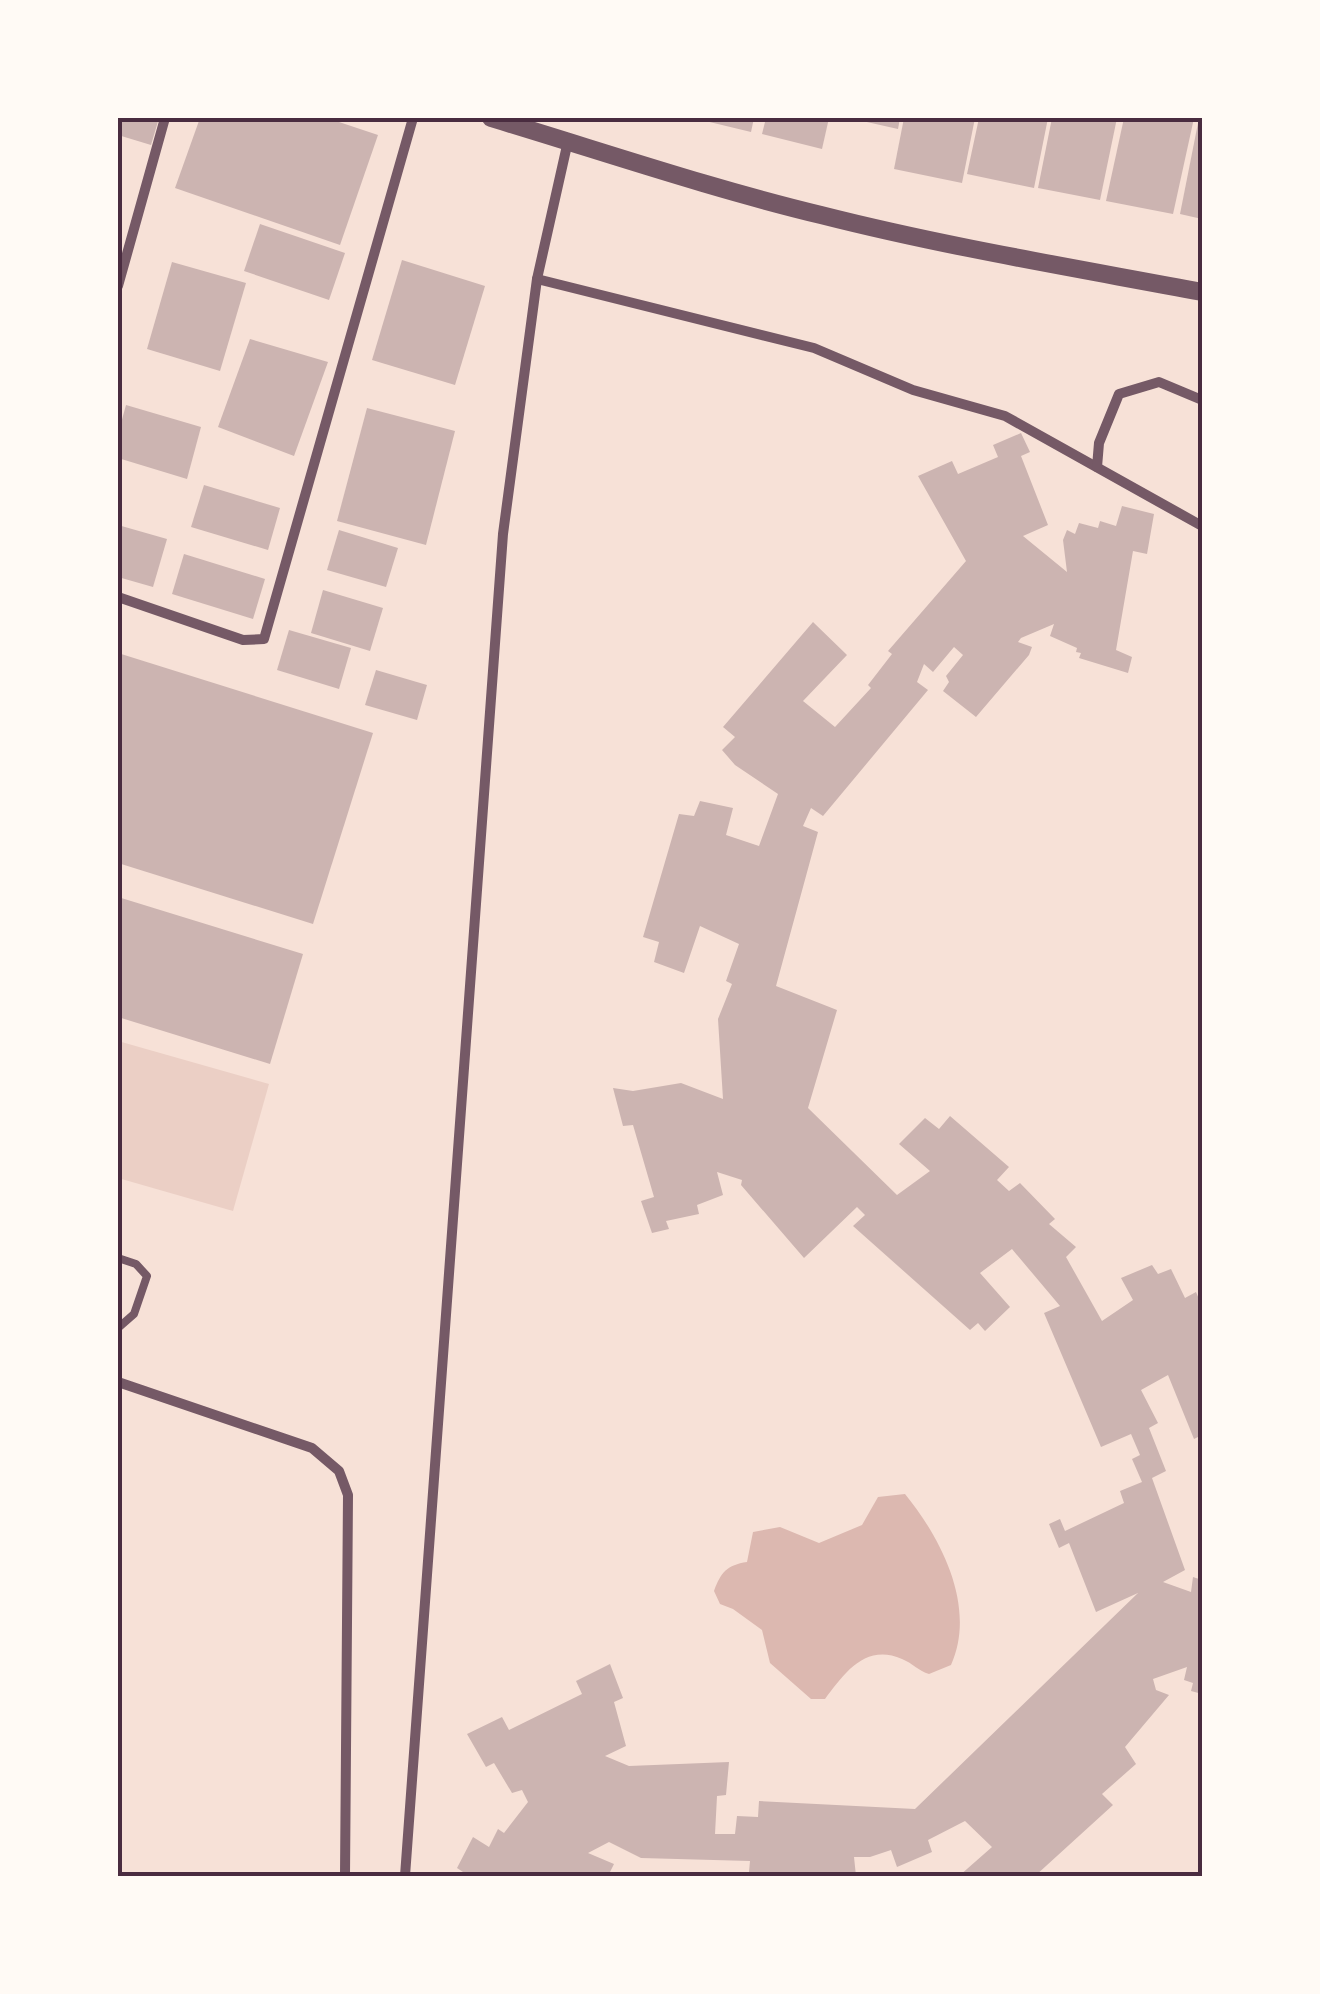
<svg xmlns="http://www.w3.org/2000/svg" width="1320" height="1994" font-family="Ubuntu,sans-serif">
	<rect width="100%" height="100%" fill="#f7e1d7"/>
	<path fill="#ebcfc5" d="M118,1041l151,43 -36,127 -115,-33z"/>
	<path fill="#dcb8b0" d="M905,1494c36,44 72,113 46,171l-22,9c-10,-3 -17,-11 -27,-15 -37,-16 -58,15 -77,40h-14l-41,-36 -8,-33 -29,-21 -13,-5 -6,-13c7,-19 13,-26 33,-29l6,-30 27,-5 39,16 43,-18 16,-28z"/>
	<g fill="#ccb4b1">
		<path d="M118,118h41l-8,27 -33,-10z"/>
		<path d="M200,118h127l51,17 -38,110 -165,-57z"/>
		<path d="M693,118h61l-3,14z"/>
		<path d="M766,118h63l-7,31 -60,-15z"/>
		<path d="M849,118h51l-2,11z"/>
		<path d="M904,118h71l-13,65 -68,-14z"/>
		<path d="M979,118h69l-14,70 -67,-14z"/>
		<path d="M1052,118h65l-17,82 -62,-12z"/>
		<path d="M1124,118h70l-21,96 -67,-13z"/>
		<path d="M1199,118h3v101l-22,-5z"/>
		<path d="M260,224l85,29 -16,47 -85,-29z"/>
		<path d="M402,260l83,26 -30,99 -83,-25z"/>
		<path d="M172,262l74,21 -26,88 -73,-22z"/>
		<path d="M250,339l78,23 -34,94 -76,-29z"/>
		<path d="M126,405l75,22 -14,52 -69,-21v-24z"/>
		<path d="M367,408l88,23 -29,114 -89,-24z"/>
		<path d="M1021,433l9,19 -9,4 27,69 -25,11 44,36 -4,-32 4,-10 8,4 4,-11 19,5 2,-7 16,5 6,-20 32,8 -7,40 -14,-3 -17,99 16,7 -4,16 -49,-15 2,-5 -5,-1 1,-4 -27,-12 4,-12 -33,14 -3,4 14,5 -3,8 -53,62 -33,-26 6,-9 -3,-6 17,-21 -9,-8 -21,25 -9,-8 -7,18 11,8 -105,126 -12,-8 -8,18 15,6 -42,154 61,24 -29,98 89,87 33,-24 -31,-27 26,-26 14,11 11,-13 59,51 -12,13 12,11 11,-8 35,36 -6,5 27,23 -10,10 36,64 31,-21 -12,-22 31,-13 6,9 13,-5 14,29 11,-6 6,14v129l-8,4 -26,-64 -27,15 17,33 -9,5 17,43 -14,7 33,92 -22,12 28,10 2,-15 9,3v114l-11,-3 2,-8 -9,-3 3,-13 -34,12 3,11 13,5 -44,52 11,17 -34,30 11,11 -78,71h-76l33,-29 -27,-26 -37,19 4,12 -35,15 -6,-17 -21,7h-16l2,19 -22,-3 -1,3h-48l1,-3 -37,-1 1,-11 -109,-3 -32,-16 -21,11 26,11 -6,12h-139l-12,-8 16,-31 16,10 9,-18 6,4 24,-31 -6,-12 -10,3 -18,-30 -8,4 -19,-33 35,-17 7,13 73,-36 -6,-13 34,-17 13,34 -9,4 12,44 -21,10 24,10 100,-4 -3,33 -9,1 -2,38h20l2,-18 21,1 1,-16 156,8 223,-216 -42,19 -27,-69 -10,5 -10,-24 11,-5 5,12 59,-28 -4,-12 22,-9 -10,-23 8,-4 -9,-21 -30,13 -57,-134 16,-7 -48,-57 -32,24 30,34 -25,24 -7,-8 -8,7 -117,-104 12,-11 -8,-8 -53,51 -63,-73 1,-5 -25,-8 6,23 -26,10 2,9 -33,7 3,8 -17,4 -11,-32 13,-4 -21,-72 -10,1 -10,-38 20,3 48,-8 42,16 -5,-80 14,-35 -6,-3 13,-37 -39,-18 -16,47 -30,-11 5,-20 -16,-5 36,-123 15,2 6,-15 33,7 -7,27 33,11 19,-52 -43,-29 -13,-15 13,-13 -12,-10 90,-105 34,33 -44,46 32,26 36,-39 -3,-3 24,-31 -4,-3 78,-90 -48,-85 34,-15 6,13 40,-17 -5,-12z"/>
		<path d="M204,485l76,23 -12,42 -77,-23z"/>
		<path d="M118,525l49,14 -14,48 -35,-10z"/>
		<path d="M339,530l59,18 -12,39 -59,-17z"/>
		<path d="M184,554l81,25 -12,40 -81,-25z"/>
		<path d="M323,590l60,18 -13,43 -59,-18z"/>
		<path d="M289,630l62,18 -12,41 -62,-19z"/>
		<path d="M118,653l255,80 -60,191 -195,-61z"/>
		<path d="M376,670l51,15 -10,35 -52,-15z"/>
		<path d="M118,897l185,57 -33,110 -152,-47z"/>
	</g>
	<g fill="none" stroke-linecap="round" stroke-linejoin="round">
		<path stroke="#755966" stroke-width="8" d="M118,1258l18,6 11,12 -13,38 -16,14"/>
		<g stroke="#755966" stroke-width="10">
			<path d="M537,279l277,69 99,42 92,26 197,110"/>
			<path d="M118,286l47,-168"/>
			<path d="M1097,467l2,-24 20,-49 40,-12 43,18"/>
			<path d="M118,597l125,43 21,-1 149,-521"/>
			<path d="M118,1382l194,66 27,23 9,24 -3,381"/>
			<path d="M405,1876l98,-1342 34,-255 31,-138"/>
		</g>
		<path stroke="#755966" stroke-width="18" d="M491,118c110,33 218,70 330,97 126,32 254,53 381,77"/>
	</g>
	<rect width="1320" height="1994" fill="none" stroke="#fffaf5" stroke-width="240"/>
	<rect x="120" y="120" width="1080" height="1754" fill="none" stroke="#4a2c40" stroke-width="4"/>
</svg>
